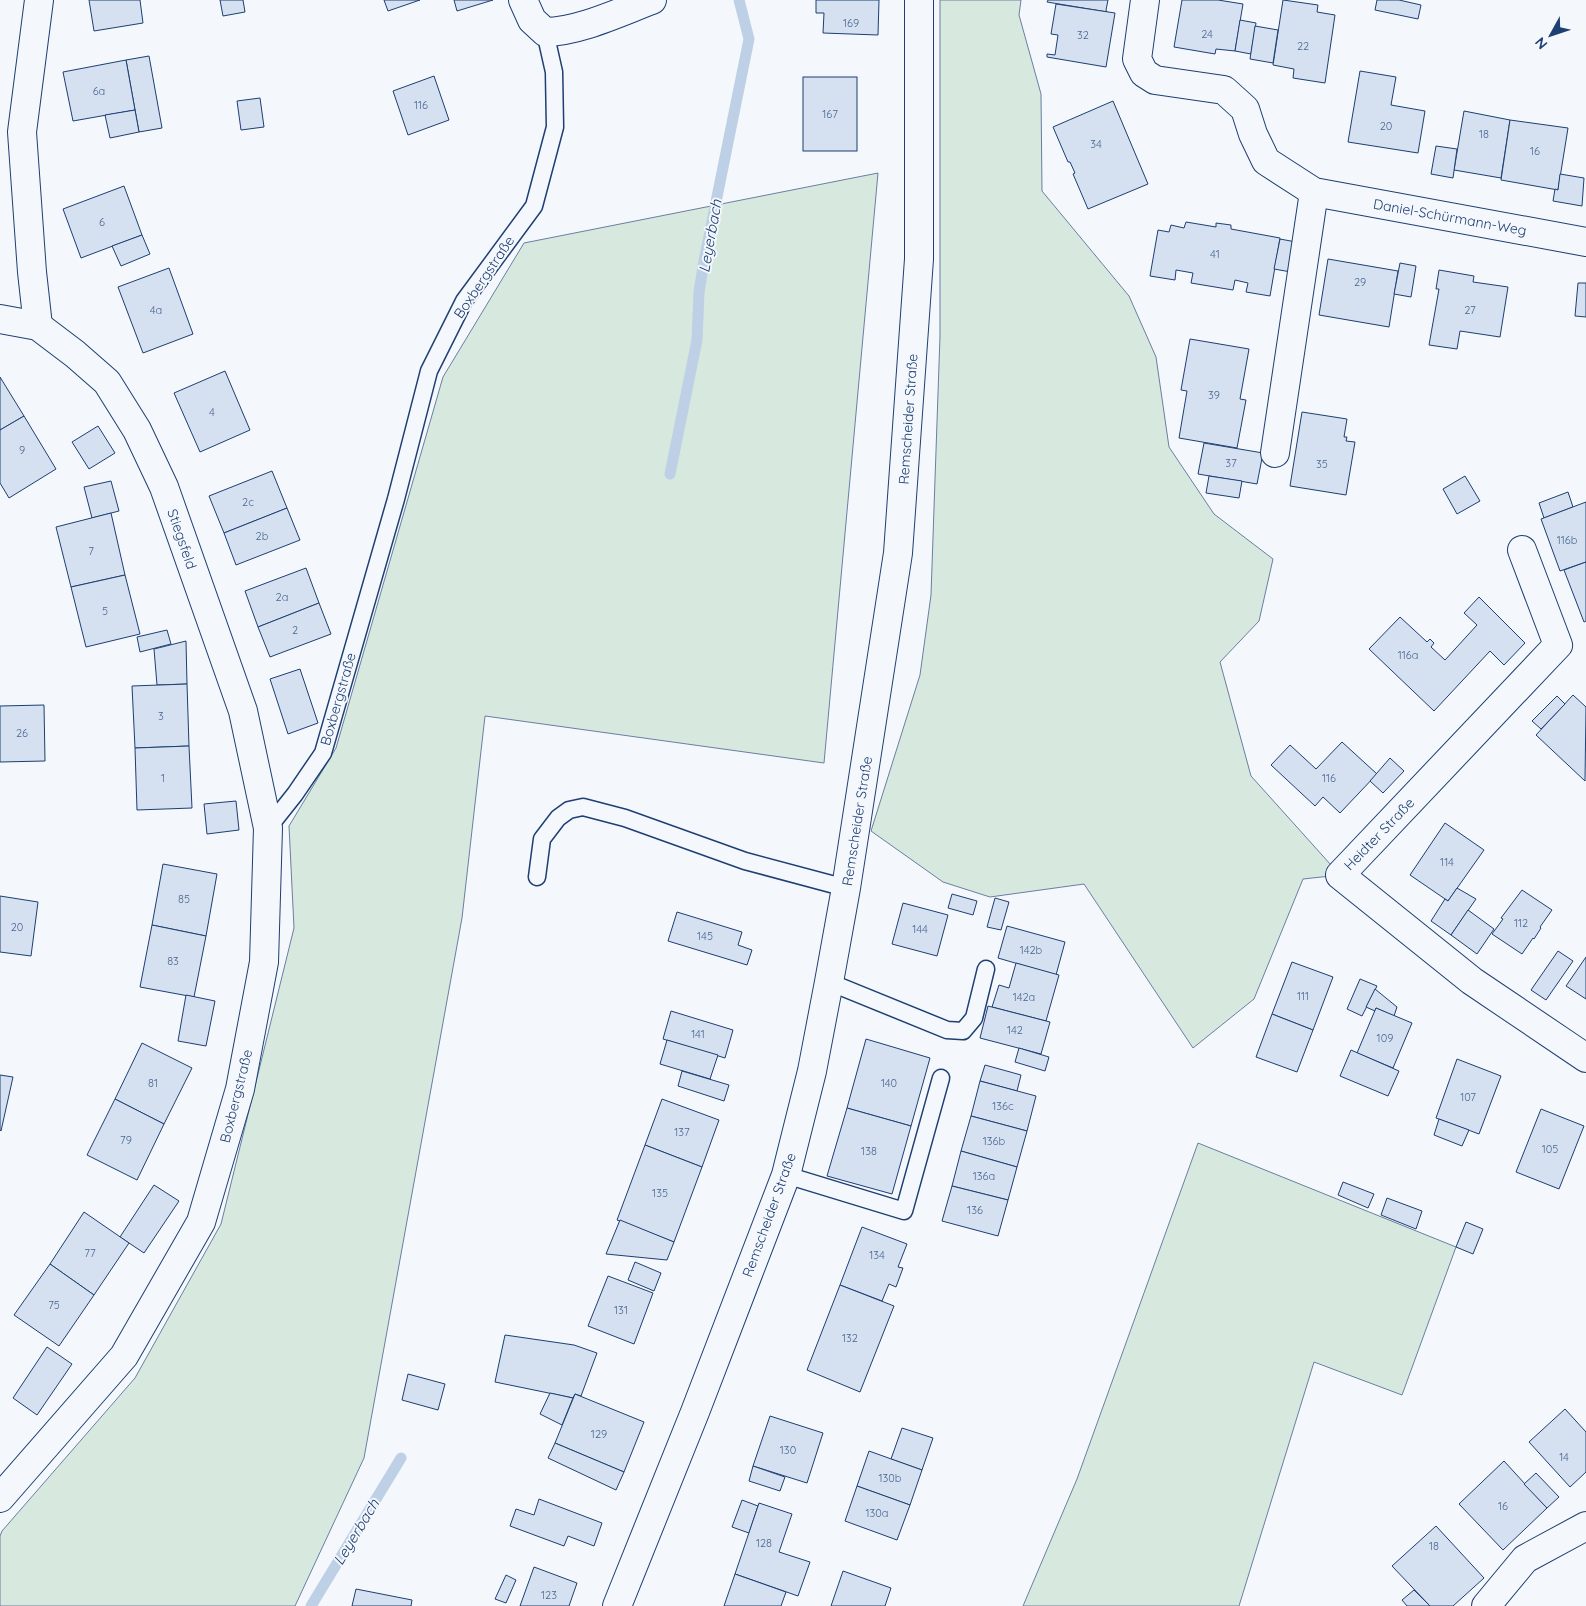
<svg xmlns="http://www.w3.org/2000/svg" width="1586" height="1606" font-family="Quicksand,sans-serif">
	<rect width="100%" height="100%" fill="#f4f7fb"/>
	<g fill="#d7e8df" stroke="#687fa3">
		<path d="M940,0h81l-2,15 22,79 1,97 87,105 27,61 13,90 45,67 59,45 -14,62 -39,41 31,114 89,99 -37,4 -49,120 -61,49 -109,-164 -94,13 -47,-15 -72,-51 49,-156 11,-80 9,-259z"/>
		<path d="M878,173l-54,590 -339,-47 -23,202 -98,540 -69,148h-295v-70l2,-5 133,-153 86,-154 73,-296 -5,-102 47,-78 107,-371 81,-134z"/>
		<path d="M1198,1143l258,104 -54,148 -88,-33 -75,244h-216l54,-127z"/>
	</g>
	<g fill="none" stroke-linecap="round" stroke-linejoin="round">
		<g stroke="#bed0e5" stroke-width="11">
			<path d="M670,474l27,-134 2,-48 5,-31 45,-222 -10,-39"/>
			<path d="M311,1606l90,-148"/>
		</g>
	</g>
	<g fill="#d5e0f0" stroke="#1d3f73">
		<path d="M89,0h51l3,23 -49,8z"/>
		<path d="M220,0h23l2,12 -22,4z"/>
		<path d="M384,0h36l-32,11z"/>
		<path d="M454,0h39l-36,11z"/>
		<path d="M816,0h63l-1,35 -55,-2 1,-20h-8z"/>
		<path d="M1048,0h60l-2,10 1,2 -60,-10z"/>
		<path d="M1182,0h36l25,4 -8,47 -19,-2 -1,5 -41,-7z"/>
		<path d="M1283,0l35,5 -1,7 18,3 -10,68 -32,-5 1,-9 -21,-4z"/>
		<path d="M1377,0h22l22,5 -3,14 -43,-9z"/>
		<path d="M1056,4l59,9 -9,54 -59,-10v-3l8,1 3,-20 -7,-1z"/>
		<path d="M1240,20l16,3 -5,31 -16,-3z"/>
		<path d="M1255,26l23,4 -5,33 -23,-4z"/>
		<path d="M149,56l13,72 -23,4 -13,-72z"/>
		<path d="M126,60l9,50 -62,11 -10,-49z"/>
		<path d="M1360,71l36,6 -5,28 34,6 -7,42 -70,-11z"/>
		<path d="M434,76l15,44 -41,15 -15,-44z"/>
		<rect x="803" y="77" width="54" height="74"/>
		<path d="M260,98l4,29 -23,3 -4,-29z"/>
		<path d="M1113,101l35,83 -60,25 -15,-35 2,-1 -5,-11h-2l-15,-35z"/>
		<path d="M135,110l4,22 -29,6 -5,-23z"/>
		<path d="M1464,111l46,9 -9,58 -47,-8z"/>
		<path d="M1510,120l58,8 -10,62 -57,-10z"/>
		<path d="M1436,146l21,3 -4,29 -22,-4z"/>
		<path d="M1560,174l24,4 -2,28 -29,-5 2,-12 3,1z"/>
		<path d="M124,186l18,49 -61,23 -18,-49z"/>
		<path d="M1186,222l30,5v-4l15,2v4l49,9 -10,58 -24,-4 2,-9 -13,-3 -2,10 -42,-7 2,-10 -17,-3 -1,10 -25,-4 8,-46 11,2 2,-7 13,3z"/>
		<path d="M142,235l8,19 -29,12 -9,-20z"/>
		<path d="M1280,239l16,3 -5,30 -17,-3z"/>
		<path d="M1328,259l70,12 -9,56 -70,-12z"/>
		<path d="M1400,263l16,3 -5,31 -17,-3z"/>
		<path d="M169,268l24,66 -50,19 -25,-66z"/>
		<path d="M1439,270l35,6 -1,6 35,5 -8,50 -40,-6 -3,18 -28,-4 10,-56h-3z"/>
		<path d="M1578,283h8v34l-11,-1z"/>
		<path d="M1190,339l59,10 -9,50 6,1 -9,48 -58,-10 8,-47 -6,-1z"/>
		<path d="M225,371l25,59 -50,22 -26,-59z"/>
		<path d="M0,377l24,39 -24,14z"/>
		<path d="M1302,412l45,7 -3,18h3l-1,4 9,1 -9,53 -56,-9z"/>
		<path d="M24,416l32,53 -47,29 -9,-15v-53z"/>
		<path d="M98,426l17,27 -26,16 -17,-27z"/>
		<path d="M1204,443l59,10 -6,31 -59,-10z"/>
		<path d="M272,471l15,37 -63,25 -15,-37z"/>
		<path d="M1209,476l33,5 -3,17 -33,-5z"/>
		<path d="M1465,476l15,25 -23,13 -14,-25z"/>
		<path d="M111,481l8,30 -27,7 -8,-31z"/>
		<path d="M1568,492l5,15 -29,11 -5,-15z"/>
		<path d="M1586,502v60l-26,9 -19,-52z"/>
		<path d="M287,508l13,32 -64,25 -12,-32z"/>
		<path d="M111,513l14,62 -54,12 -15,-60z"/>
		<path d="M1586,562v59l-2,1 -20,-52z"/>
		<path d="M306,568l13,35 -61,24 -13,-36z"/>
		<path d="M125,575l15,59 -54,13 -15,-60z"/>
		<path d="M1479,597l46,46 -21,22 -14,-14 -56,60 -65,-62 31,-32 27,25 3,-3 4,4 -3,4 14,13 32,-35 -13,-12z"/>
		<path d="M319,603l12,31 -61,23 -12,-30z"/>
		<path d="M167,630l4,14 -31,8 -3,-15z"/>
		<path d="M186,641l1,43 -30,1 -3,-36z"/>
		<path d="M300,669l18,54 -30,11 -18,-55z"/>
		<path d="M187,684l2,62 -54,2 -3,-62z"/>
		<path d="M1573,695l13,12 -1,74 -49,-46z"/>
		<path d="M1557,696l8,8 -24,25 -9,-8z"/>
		<path d="M44,705l1,56 -45,1v-56z"/>
		<path d="M1342,742l35,32 -37,39 -17,-16 -8,9 -44,-41 19,-20 26,24z"/>
		<path d="M189,746l3,62 -55,2 -2,-62z"/>
		<path d="M1390,758l14,13 -21,22 -13,-12z"/>
		<path d="M236,801l3,29 -32,4 -3,-30z"/>
		<path d="M1445,823l39,27 -36,51 -38,-26z"/>
		<path d="M163,864l54,10 -11,62 -54,-11z"/>
		<path d="M1457,888l19,11 -25,36 -20,-14 14,-22 3,2z"/>
		<path d="M1522,890l30,20 -12,17 1,1 -7,11 -1,-1 -11,16 -30,-20 11,-15 -2,-1z"/>
		<path d="M952,894l25,7 -4,14 -25,-7z"/>
		<path d="M0,896l38,6 -7,54 -31,-4z"/>
		<path d="M995,898l14,4 -8,28 -14,-3z"/>
		<path d="M903,903l45,12 -11,41 -45,-12z"/>
		<path d="M1468,910l26,19 -17,25 -26,-19z"/>
		<path d="M677,912l65,20 -4,13 14,5 -5,15 -79,-24z"/>
		<path d="M152,925l54,11 -12,61 -54,-10z"/>
		<path d="M1007,926l58,16 -9,33 -58,-17z"/>
		<path d="M1558,951l15,10 -27,39 -15,-10z"/>
		<path d="M1586,957v42l-20,-13z"/>
		<path d="M1292,962l41,15 -20,53 -41,-16z"/>
		<path d="M1016,963l43,12 -13,46 -54,-14 7,-22 10,3z"/>
		<path d="M1360,979l17,7 -15,30 -15,-7z"/>
		<path d="M1375,989l22,18 -3,9 -18,-8 -1,3 -9,-4z"/>
		<path d="M186,995l29,6 -9,45 -28,-5z"/>
		<path d="M988,1006l62,16 -9,32 -61,-16z"/>
		<path d="M1376,1008l36,15 -19,45 -36,-15z"/>
		<path d="M671,1011l62,19 -8,28 -62,-19z"/>
		<path d="M1272,1014l41,16 -16,42 -41,-15z"/>
		<path d="M866,1039l64,19 -19,68 -64,-18z"/>
		<path d="M667,1040l51,15 -8,24 -50,-15z"/>
		<path d="M142,1043l50,25 -28,56 -49,-25z"/>
		<path d="M1019,1048l30,9 -4,14 -30,-9z"/>
		<path d="M1351,1050l48,21 -11,25 -48,-20z"/>
		<path d="M1457,1059l44,17 -22,58 -43,-16z"/>
		<path d="M985,1065l36,10 -4,16 -37,-10z"/>
		<path d="M682,1071l47,14 -5,16 -46,-15z"/>
		<path d="M0,1075l13,2 -12,54 -1,-1z"/>
		<path d="M980,1081l56,15 -9,35 -56,-15z"/>
		<path d="M115,1099l49,25 -27,56 -50,-25z"/>
		<path d="M662,1099l57,21 -17,47 -57,-22z"/>
		<path d="M847,1108l64,18 -19,68 -65,-18z"/>
		<path d="M1541,1109l43,17 -25,63 -43,-17z"/>
		<path d="M971,1116l56,15 -10,36 -56,-16z"/>
		<path d="M1439,1119l30,11 -7,16 -28,-11z"/>
		<path d="M645,1145l57,22 -28,75 -57,-22z"/>
		<path d="M961,1151l56,16 -9,33 -56,-14z"/>
		<path d="M1343,1182l31,12 -6,14 -30,-13z"/>
		<path d="M154,1185l25,16 -35,52 -24,-16z"/>
		<path d="M952,1186l56,14 -10,36 -56,-15z"/>
		<path d="M1387,1198l35,13 -6,18 -35,-14z"/>
		<path d="M84,1212l45,31 -35,52 -44,-31z"/>
		<path d="M620,1220l54,22 -7,18 -61,-6z"/>
		<path d="M1466,1222l17,7 -10,25 -17,-7z"/>
		<path d="M862,1227l45,17 -9,23 5,1 -7,19 -7,-3 -7,17 -42,-16z"/>
		<path d="M635,1262l26,11 -7,18 -26,-11z"/>
		<path d="M50,1264l44,31 -35,51 -45,-31z"/>
		<path d="M608,1276l45,17 -19,51 -46,-18z"/>
		<path d="M840,1285l54,21 -34,86 -53,-22z"/>
		<path d="M505,1335l69,10 23,8 -16,43 -6,-2 -2,4 -78,-16z"/>
		<path d="M47,1347l25,17 -35,51 -24,-17z"/>
		<path d="M408,1374l37,10 -7,26 -36,-10z"/>
		<path d="M550,1393l23,5 -11,27 -22,-11z"/>
		<path d="M575,1394l69,28 -20,50 -69,-29z"/>
		<path d="M1565,1409l21,23v40l-16,15 -41,-45z"/>
		<path d="M770,1416l53,17 -16,50 -54,-17z"/>
		<path d="M902,1428l31,10 -11,32 -31,-11z"/>
		<path d="M555,1443l69,29 -8,18 -68,-32z"/>
		<path d="M869,1451l53,19 -12,35 -53,-19z"/>
		<path d="M1504,1461l43,47 -44,42 -44,-46z"/>
		<path d="M753,1466l32,11 -5,14 -31,-10z"/>
		<path d="M1536,1473l23,24 -12,11 -23,-24z"/>
		<path d="M857,1486l53,19 -13,35 -52,-19z"/>
		<path d="M539,1499l63,24 -8,23 -26,-10 -4,10 -54,-20 6,-17 18,6z"/>
		<path d="M742,1500l16,6 -9,27 -17,-6z"/>
		<path d="M759,1503l33,11 -13,38 31,10 -12,34 -63,-22z"/>
		<path d="M1436,1526l48,52 -31,28h-23l-38,-40z"/>
		<path d="M534,1567l43,16 -8,23h-49z"/>
		<path d="M843,1571l48,17 -6,18h-54z"/>
		<path d="M735,1574l51,18 -5,14h-57z"/>
		<path d="M506,1575l10,5 -10,23 -11,-4z"/>
		<path d="M356,1589l56,11 -1,6h-59z"/>
		<path d="M1414,1590l16,16h-23l-5,-6z"/>
	</g>
	<g fill="none" stroke-linecap="round" stroke-linejoin="round">
		<g stroke="#1d3f73" stroke-width="19">
			<g id="service">
				<path d="M268,828l27,-34 28,-41 73,-254 33,-128 35,-70 70,-95 21,-79 -1,-55 -9,-40"/>
				<path d="M537,877l5,-38 16,-21 11,-8 14,-3 42,11 120,43 101,27"/>
				<path d="M829,982l118,48 16,1 11,-13 12,-49"/>
				<path d="M786,1175l118,36 37,-133"/>
			</g>
		</g>
		<g stroke="#1d3f73" stroke-width="30">
			<g id="minor">
				<path d="M523,0l9,20 13,12c33,0 75,-20 107,-32"/>
				<path d="M1145,0l-8,59 7,14 11,7 69,10 21,19 8,25 13,27 48,31 272,50"/>
				<path d="M0,319l38,7 37,28 32,28 30,48 27,57 79,224 25,117 -4,134 -24,127 -39,133 -77,134 -124,142"/>
				<path d="M38,326l-6,-54 -10,-140 17,-132"/>
				<path d="M1275,453l39,-261"/>
				<path d="M1522,550l36,95 -218,230 132,106 114,77"/>
				<path d="M1486,1606l39,-47 61,-33"/>
			</g>
		</g>
		<g stroke="#1d3f73" stroke-width="30">
			<path id="secondary" d="M617,1606l78,-194 91,-237 26,-104 17,-89 17,-94 52,-335 21,-294v-259"/>
		</g>
		<use href="#service" stroke="#f4f7fb" stroke-width="16"/>
		<use href="#minor" stroke="#f4f7fb" stroke-width="28"/>
		<use href="#secondary" stroke="#f4f7fb" stroke-width="28"/>
	</g>
	<g text-anchor="middle" dominant-baseline="central" stroke-width="4" stroke-linejoin="round" paint-order="stroke">
		<g font-size="11" fill="#4b6792">
			<text x="851" y="23">169</text>
			<text x="1207" y="34">24</text>
			<text x="1083" y="35">32</text>
			<text x="1303" y="46">22</text>
			<text x="99" y="91">6a</text>
			<text x="421" y="105">116</text>
			<text x="830" y="114">167</text>
			<text x="1386" y="126">20</text>
			<text x="1484" y="134">18</text>
			<text x="1096" y="144">34</text>
			<text x="1535" y="151">16</text>
			<text x="102" y="222">6</text>
			<text x="1215" y="254">41</text>
			<text x="1360" y="282">29</text>
			<text x="156" y="310">4a</text>
			<text x="1470" y="310">27</text>
			<text x="1214" y="395">39</text>
			<text x="212" y="412">4</text>
			<text x="22" y="450">9</text>
			<text x="1231" y="463">37</text>
			<text x="1322" y="464">35</text>
			<text x="248" y="502">2c</text>
			<text x="262" y="536">2b</text>
			<text x="1567" y="540">116b</text>
			<text x="91" y="551">7</text>
			<text x="282" y="597">2a</text>
			<text x="105" y="611">5</text>
			<text x="295" y="630">2</text>
			<text x="1408" y="655">116a</text>
			<text x="161" y="716">3</text>
			<text x="22" y="733">26</text>
			<text x="163" y="778">1</text>
			<text x="1329" y="778">116</text>
			<text x="1447" y="862">114</text>
			<text x="184" y="899">85</text>
			<text x="1521" y="923">112</text>
			<text x="17" y="927">20</text>
			<text x="920" y="929">144</text>
			<text x="705" y="936">145</text>
			<text x="1031" y="950">142b</text>
			<text x="173" y="961">83</text>
			<text x="1303" y="996">111</text>
			<text x="1024" y="997">142a</text>
			<text x="1015" y="1030">142</text>
			<text x="698" y="1034">141</text>
			<text x="1385" y="1038">109</text>
			<text x="153" y="1083">81</text>
			<text x="889" y="1083">140</text>
			<text x="1468" y="1097">107</text>
			<text x="1003" y="1106">136c</text>
			<text x="682" y="1132">137</text>
			<text x="126" y="1140">79</text>
			<text x="994" y="1141">136b</text>
			<text x="1550" y="1149">105</text>
			<text x="869" y="1151">138</text>
			<text x="984" y="1176">136a</text>
			<text x="660" y="1193">135</text>
			<text x="975" y="1210">136</text>
			<text x="90" y="1253">77</text>
			<text x="877" y="1255">134</text>
			<text x="54" y="1305">75</text>
			<text x="621" y="1310">131</text>
			<text x="850" y="1338">132</text>
			<text x="599" y="1434">129</text>
			<text x="788" y="1450">130</text>
			<text x="1564" y="1457">14</text>
			<text x="890" y="1478">130b</text>
			<text x="1503" y="1506">16</text>
			<text x="877" y="1513">130a</text>
			<text x="764" y="1543">128</text>
			<text x="1434" y="1546">18</text>
			<text x="549" y="1595">123</text>
		</g>
		<g font-size="14" fill="#1d3f73" stroke="#f4f7fb">
			<text transform="translate(1450 217) rotate(10)">Daniel-Schürmann-Weg</text>
			<text transform="translate(484 277) rotate(-56)">Boxbergstraße</text>
			<text transform="translate(908 419) rotate(-86)">Remscheider Straße</text>
			<text transform="translate(182 539) rotate(71)">Stiegsfeld</text>
			<text transform="translate(338 699) rotate(-74)">Boxbergstraße</text>
			<text transform="translate(857 821) rotate(-81)">Remscheider Straße</text>
			<text transform="translate(1379 834) rotate(-46)">Heidter Straße</text>
			<text transform="translate(236 1096) rotate(-76)">Boxbergstraße</text>
			<text transform="translate(769 1215) rotate(-70)">Remscheider Straße</text>
		</g>
		<g font-size="15" font-style="italic" fill="#1d3f73" stroke="#f4f7fb">
			<text transform="translate(710 236) rotate(-80)">Leyerbach</text>
			<text transform="translate(356 1532) rotate(-59)">Leyerbach</text>
		</g>
	</g>
	<g transform="translate(1551 35) rotate(230)" stroke="#f4f7fb" stroke-width="4" paint-order="stroke">
	<path d="M0-4L9 19L0 12L-9 19Z" fill="#1d3f73"/>
	<text y="-8" font-size="14" font-weight="bold" text-anchor="middle" fill="#1d3f73">N</text>
	</g>
</svg>
